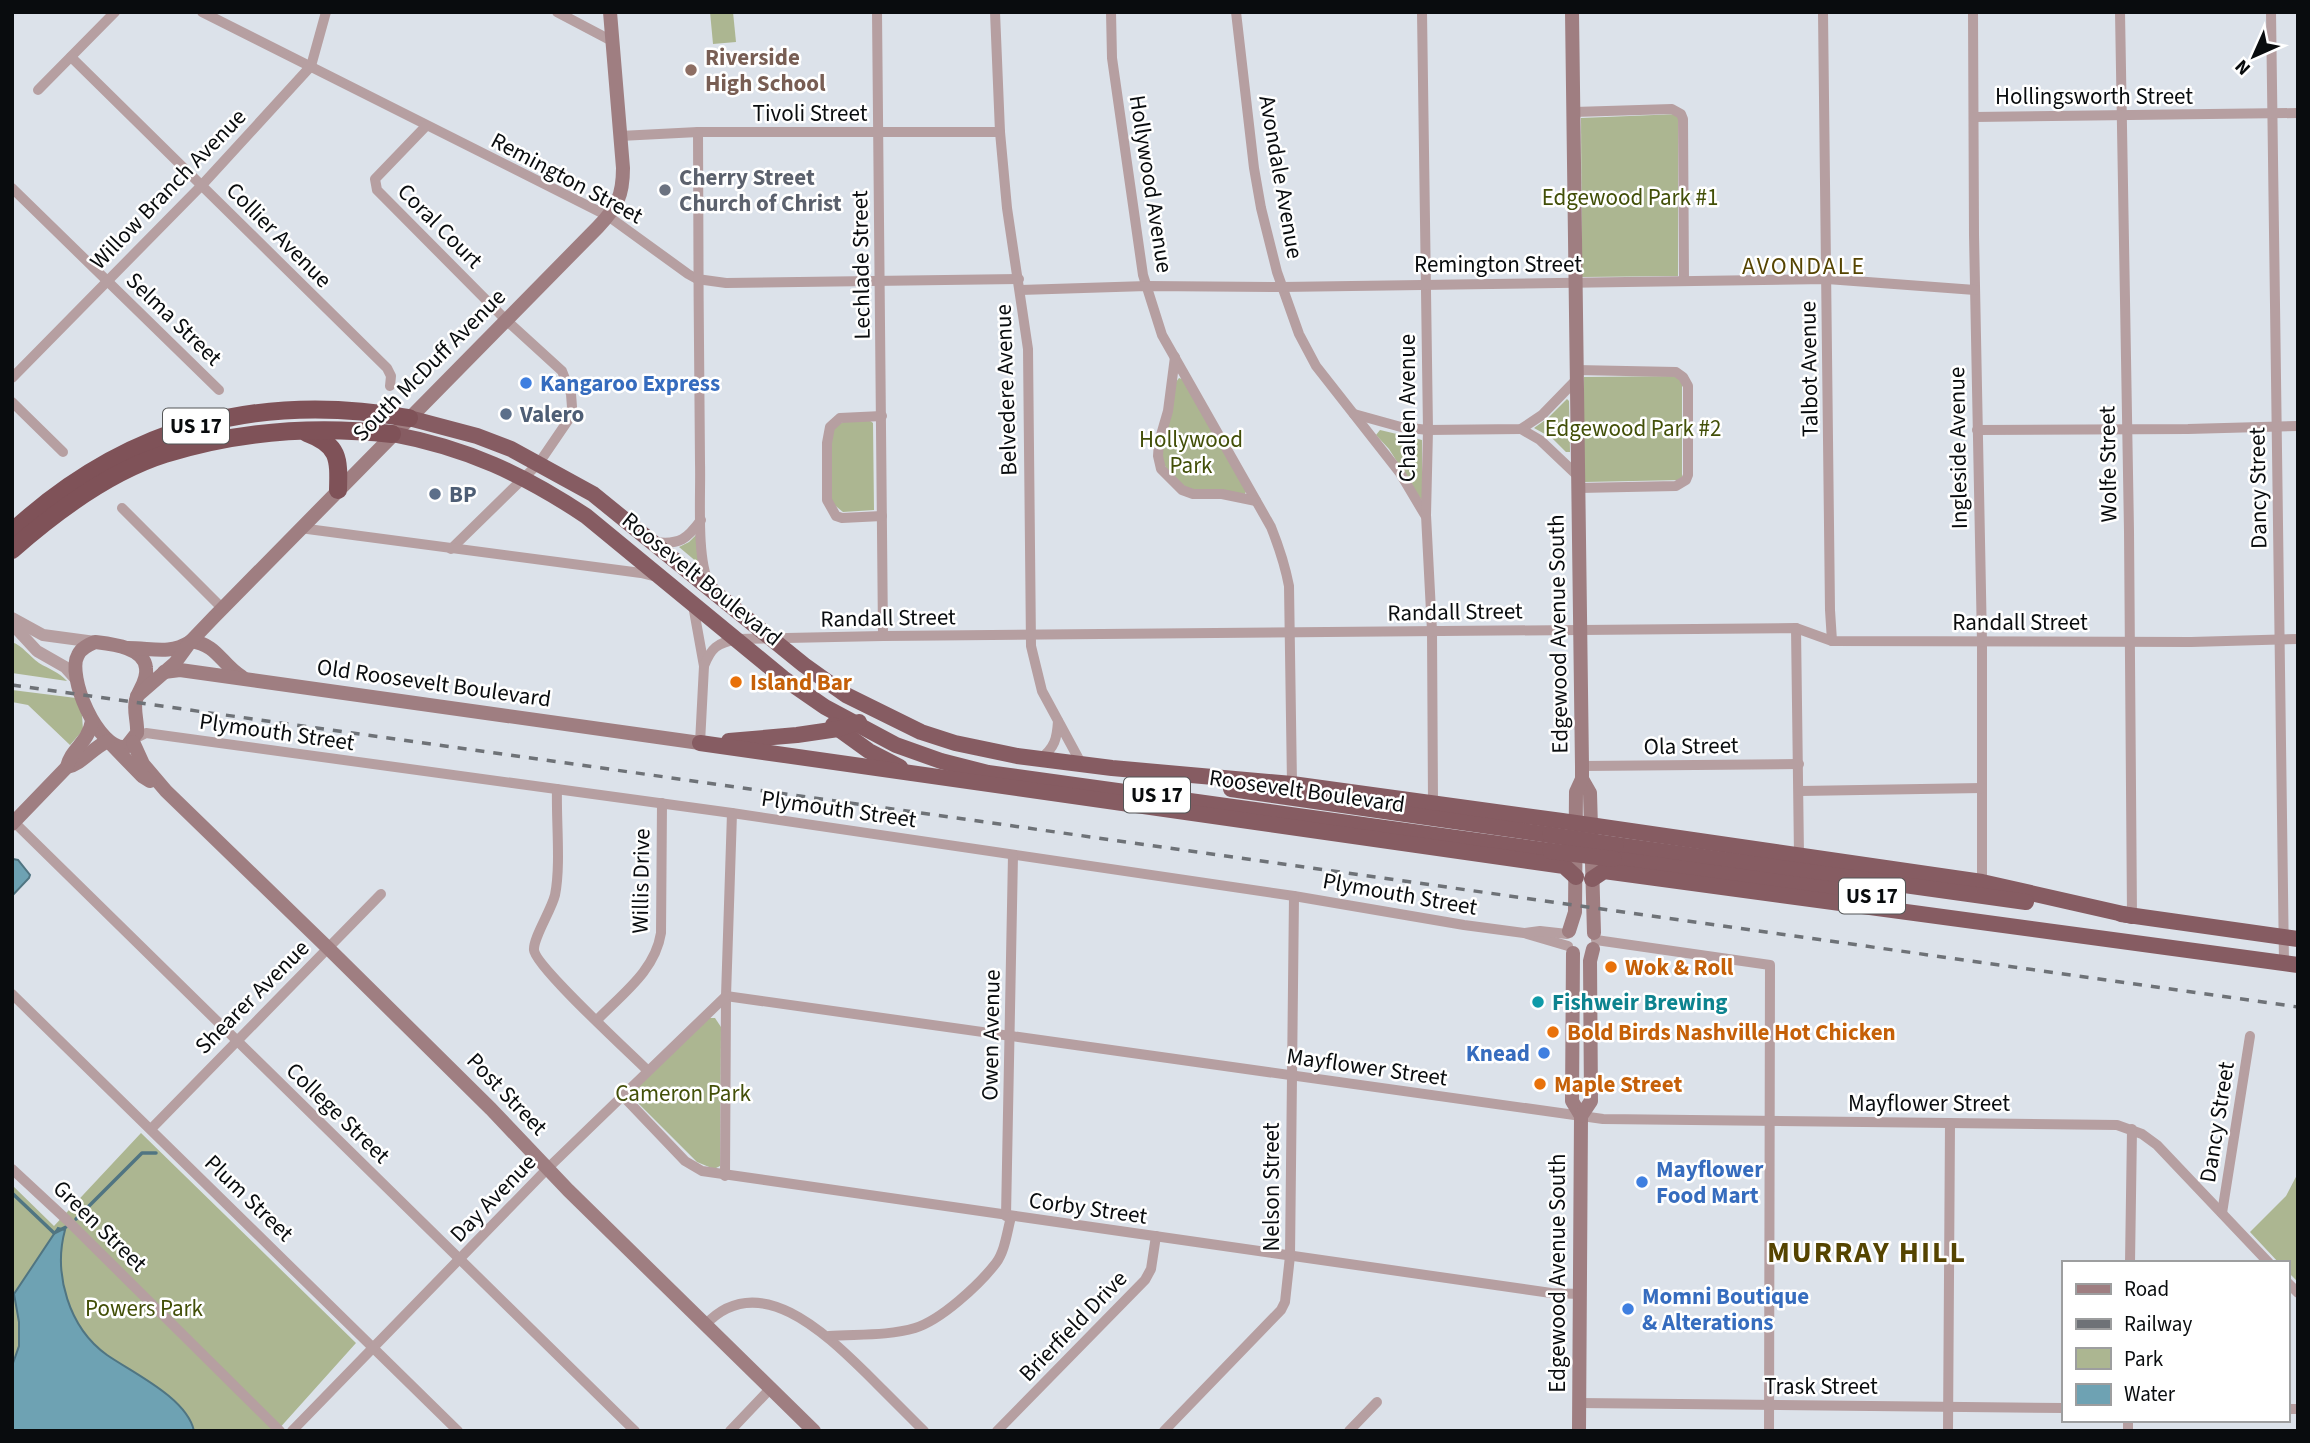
<svg xmlns="http://www.w3.org/2000/svg" width="2310" height="1443" font-family="'Source Sans 3',sans-serif">
	<rect width="100%" height="100%" fill="#dce2ea"/>
	<g fill="#acb691">
		<path d="M710,12h23l3,30 -23,2z"/>
		<path d="M1678,114v162l-96,1 -1,-159z"/>
		<path d="M1682,376v104l-98,2v-105z"/>
		<path d="M1179,378l5,2 62,111 -1,3 -53,-4 -17,-9 -12,-18 -1,-12 14,-69z"/>
		<path d="M1567,399l2,2 1,51h-4l-14,-14 -18,-10 14,-10z"/>
		<path d="M869,420l4,3 1,87 -31,2 -11,-9 -2,-65c5,-20 21,-18 39,-18z"/>
		<path d="M1380,430l42,10v61l-33,-52 -13,-14z"/>
		<path d="M699,532l-1,31 -19,-16 10,-5z"/>
		<path d="M12,642c11,4 17,14 27,21 10,6 20,9 28,18l-55,-8z"/>
		<path d="M12,690l64,8 6,17 1,15 -13,15 -42,-40 -16,-3z"/>
		<path d="M709,1018h6l6,9 -1,139 -6,3 -17,-7 -68,-68z"/>
		<path d="M141,1133l215,210 -79,88h-265v-246l42,41z"/>
		<path d="M2298,1173v109l-11,-11v-8h-8l-29,-31 36,-36z"/>
	</g>
	<g fill="#6ea2b3" stroke="#507582" stroke-width="2">
		<path d="M13,859l5,1 12,15 -1,3 -17,18z"/>
		<path d="M58,1228l7,2c-12,44 4,98 42,125 26,18 80,43 87,76h-182v-65l7,-20v-24l-5,-28z"/>
	</g>
	<g fill="none" stroke-linecap="round" stroke-linejoin="round">
		<g stroke="#507582" stroke-width="3.5">
			<path d="M12,1193l42,40 12,-6"/>
			<path d="M76,1219l66,-66h14"/>
		</g>
		<g stroke="#b69fa1" stroke-width="10">
			<path d="M202,12l406,204 80,58 9,5 29,4 293,-4"/>
			<path d="M557,12l55,29"/>
			<path d="M877,12l6,624"/>
			<path d="M995,12l5,120 7,76 21,141 3,297 11,45 40,74"/>
			<path d="M1111,12l1,46 31,217 19,60 109,192c8,20 14,38 18,59l3,198"/>
			<path d="M1236,12l18,156 7,40 16,64 22,62 17,32 84,107 25,42"/>
			<path d="M1422,12l6,418 -2,85 6,116 1,172"/>
			<path d="M1823,12l7,598 2,31"/>
			<path d="M1973,12l1,223 8,407v240"/>
			<path d="M2120,12l9,519 3,385"/>
			<path d="M2271,12l13,951"/>
			<path d="M71,57l316,311 4,8 -1,10"/>
			<path d="M38,90l77,-78"/>
			<path d="M1574,112l98,-3 9,5 2,5 1,162"/>
			<path d="M1974,117l324,-4"/>
			<path d="M426,126l-51,53 2,11 129,130 56,51 9,23 1,13 -3,12 -30,44 -88,86"/>
			<path d="M698,132c0,111 1,220 2,331 1,31 -4,94 9,121"/>
			<path d="M620,136l78,-4h302"/>
			<path d="M12,188l207,202"/>
			<path d="M1020,290l127,-4 135,1 545,-8 148,11"/>
			<path d="M1175,357l-7,54 -9,31 -1,14 3,13 21,21 11,4h29l34,7"/>
			<path d="M1576,370l100,2 7,5 5,9v89l-2,5 -10,6 -97,2"/>
			<path d="M12,378l190,-193 109,-119 15,-54"/>
			<path d="M12,402l51,50"/>
			<path d="M1354,414l47,13 27,3 93,-1 21,-14 34,-35"/>
			<path d="M882,416l-42,2 -10,9 -3,16v57l9,16 6,2 40,-2"/>
			<path d="M1521,429l19,11 39,37"/>
			<path d="M1977,430l211,-1 110,-3"/>
			<path d="M122,508l100,100"/>
			<path d="M300,528l341,45 12,3"/>
			<path d="M655,542c25,3 32,-3 46,-22"/>
			<path d="M693,605l11,61 -4,77"/>
			<path d="M1796,628l3,227"/>
			<path d="M704,666c7,-18 13,-23 33,-27l146,-3 913,-8 36,13 359,1 107,-3"/>
			<path d="M134,739l12,-6 586,80 562,83 170,29 60,8 44,13"/>
			<path d="M1040,759c15,-11 17,-21 18,-38"/>
			<path d="M1582,766l217,-2"/>
			<path d="M557,789c-1,32 4,76 -2,106 -4,16 -22,43 -21,55 1,16 96,103 113,120"/>
			<path d="M1800,791l182,-3"/>
			<path d="M14,822l621,609"/>
			<path d="M1525,933l15,-2 27,3"/>
			<path d="M1596,940l174,25 -1,466"/>
			<path d="M12,994l446,437"/>
			<path d="M726,996l877,123 514,6 25,9 15,11 112,118"/>
			<path d="M597,1020c25,-26 58,-49 64,-87l1,-130"/>
			<path d="M622,1095l63,66 17,10 849,122 29,1"/>
			<path d="M151,1129l230,-235"/>
			<path d="M12,1169l55,51 213,211"/>
			<path d="M725,1176l1,-180 6,-183"/>
			<path d="M2222,1213l28,-177"/>
			<path d="M1006,1216l7,-361"/>
			<path d="M2130,1263l2,-134"/>
			<path d="M2287,1282l11,11"/>
			<path d="M705,1325c54,-58 122,10 162,49 19,19 38,38 57,57"/>
			<path d="M829,1336c27,-2 60,0 86,-8 26,-8 64,-43 81,-65 9,-12 11,-31 15,-46"/>
			<path d="M1579,1403l484,5"/>
			<path d="M2287,1409h11"/>
			<path d="M292,1431l255,-262 179,-173"/>
			<path d="M730,1431l40,-42"/>
			<path d="M997,1431l148,-151 6,-11 5,-33"/>
			<path d="M1164,1431l117,-121 4,-8 5,-46 4,-360"/>
			<path d="M1349,1431l28,-29"/>
			<path d="M1948,1431l2,-308"/>
			<path d="M2128,1431v-11"/>
		</g>
		<g stroke="#b69fa1" stroke-width="12">
			<path d="M12,618l31,17 52,7"/>
			<path d="M12,624l25,27 28,16 9,10"/>
		</g>
		<g stroke="#9f7e81" stroke-width="14">
			<path d="M191,641c27,4 29,22 51,36"/>
			<path d="M95,642c16,2 49,5 51,26 2,12 -7,21 -10,32 -3,10 2,22 1,33l-11,14c-28,4 -60,-72 -48,-92 3,-7 10,-10 17,-13z"/>
			<path d="M128,648c24,0 41,7 62,-6"/>
			<path d="M164,672l16,-2 520,73"/>
			<path d="M137,696l38,-33 16,-22 23,-24 384,-390c19,-20 25,-31 25,-59l-13,-156"/>
			<path d="M133,742l10,22 23,27 162,157 163,161 77,81 246,241"/>
			<path d="M111,744l31,32 8,5"/>
			<path d="M67,767c15,-3 25,-19 41,-26"/>
			<path d="M1582,779l8,14 4,140"/>
			<path d="M12,824l55,-57c4,-19 21,-23 25,-46"/>
			<path d="M1569,931l6,-19 1,-120 6,-13v-13l-10,-754"/>
			<path d="M1573,953l-1,148 9,15 -2,315"/>
			<path d="M1581,1116l10,-15 -1,-140 3,-12"/>
		</g>
		<g stroke="#865c62" stroke-width="16">
			<path d="M409,418l68,18 34,13 82,45 211,171 42,30 75,37 34,11 62,13 95,12 180,16 270,37 420,61 150,34"/>
			<path d="M392,434c75,14 131,40 194,82l197,162 42,29 71,38 45,16 47,12 562,78"/>
			<path d="M833,725l36,26 31,16"/>
			<path d="M729,741l68,-6 41,-6 21,-7"/>
			<path d="M700,743l864,123 12,11"/>
			<path d="M1231,789l319,46"/>
			<path d="M1616,845l410,57"/>
			<path d="M1614,859l264,37"/>
			<path d="M1592,879l12,-8 694,94"/>
			<path d="M2121,914l177,25"/>
		</g>
		<g stroke="#7f5258" stroke-width="18">
			<path d="M307,433c32,12 32,25 31,57"/>
			<path d="M12,532c114,-105 245,-141 397,-114"/>
			<path d="M12,550c42,-37 99,-79 153,-96 73,-23 152,-28 227,-20"/>
		</g>
		<path stroke="#6e7277" stroke-width="3.5" stroke-dasharray="9 9" stroke-linecap="butt" d="M12,685l2286,322"/>
		<g stroke="#865c62" stroke-width="16">
			<path d="M1550,835l66,10"/>
			<path d="M1550,851l64,8"/>
		</g>
	</g>
	<circle fill="#8d6e63" stroke="#fff" stroke-width="2.5" cx="691" cy="70" r="7"/>
	<circle fill="#6b7280" stroke="#fff" stroke-width="2.5" cx="665" cy="190" r="7"/>
	<g fill="#3f7fe0" stroke="#fff" stroke-width="2.5">
		<circle cx="526" cy="383" r="7"/>
		<circle cx="1544" cy="1053" r="7"/>
		<circle cx="1642" cy="1182" r="7"/>
		<circle cx="1628" cy="1309" r="7"/>
	</g>
	<g fill="#5c6f8a" stroke="#fff" stroke-width="2.5">
		<circle cx="506" cy="414" r="7"/>
		<circle cx="435" cy="494" r="7"/>
	</g>
	<g fill="#e8710a" stroke="#fff" stroke-width="2.5">
		<circle cx="736" cy="682" r="7"/>
		<circle cx="1611" cy="967" r="7"/>
		<circle cx="1553" cy="1032" r="7"/>
		<circle cx="1540" cy="1084" r="7"/>
	</g>
	<circle fill="#0f9aa8" stroke="#fff" stroke-width="2.5" cx="1538" cy="1002" r="7"/>
	<g text-anchor="middle" dominant-baseline="central" stroke-width="5" stroke-linejoin="round" paint-order="stroke">
		<g fill="#fff" stroke="#535556" stroke-width="2">
			<rect x="163" y="408.5" width="66" height="35" rx="5"/>
			<rect x="1124" y="777.5" width="66" height="35" rx="5"/>
			<rect x="1839" y="878.5" width="66" height="35" rx="5"/>
		</g>
		<g font-size="21" font-weight="bold" fill="#090c0e">
			<text x="196" y="426">US 17</text>
			<text x="1157" y="795">US 17</text>
			<text x="1872" y="896">US 17</text>
		</g>
		<g font-size="23" font-weight="bold" fill="#785e54" stroke="#fff" text-anchor="start">
			<text x="705" y="57">Riverside<tspan x="705" dy="26">High School</tspan></text>
		</g>
		<g font-size="23" fill="#090c0e" stroke="#fff">
			<text x="2094" y="96">Hollingsworth Street</text>
			<text x="810" y="113">Tivoli Street</text>
			<text transform="translate(1281 177) rotate(80)">Avondale Avenue</text>
			<text transform="translate(567 178) rotate(28)">Remington Street</text>
			<text transform="translate(1151 184) rotate(81)">Hollywood Avenue</text>
			<text transform="translate(168 189) rotate(-46)">Willow Branch Avenue</text>
			<text transform="translate(440 226) rotate(45)">Coral Court</text>
			<text transform="translate(279 235) rotate(45)">Collier Avenue</text>
			<text x="1498" y="264">Remington Street</text>
			<text transform="translate(861 265) rotate(-91)">Lechlade Street</text>
			<text transform="translate(174 319) rotate(44)">Selma Street</text>
			<text transform="translate(429 365) rotate(-45)">South McDuff Avenue</text>
			<text transform="translate(1809 369) rotate(-91)">Talbot Avenue</text>
			<text transform="translate(1006 390) rotate(-92)">Belvedere Avenue</text>
			<text transform="translate(1407 408) rotate(-90)">Challen Avenue</text>
			<text transform="translate(1958 448) rotate(-91)">Ingleside Avenue</text>
			<text transform="translate(2108 464) rotate(-91)">Wolfe Street</text>
			<text transform="translate(2258 488) rotate(-91)">Dancy Street</text>
			<text transform="translate(702 579) rotate(39)">Roosevelt Boulevard</text>
			<text transform="translate(1455 612) rotate(-1)">Randall Street</text>
			<text transform="translate(888 618) rotate(-1)">Randall Street</text>
			<text x="2020" y="622">Randall Street</text>
			<text transform="translate(1558 634) rotate(-91)">Edgewood Avenue South</text>
			<text transform="translate(434 683) rotate(8)">Old Roosevelt Boulevard</text>
			<text transform="translate(277 732) rotate(8)">Plymouth Street</text>
			<text transform="translate(1691 746) rotate(-1)">Ola Street</text>
			<text transform="translate(1307 791) rotate(8)">Roosevelt Boulevard</text>
			<text transform="translate(839 809) rotate(8)">Plymouth Street</text>
			<text transform="translate(641 881) rotate(-89)">Willis Drive</text>
			<text transform="translate(1400 894) rotate(10)">Plymouth Street</text>
			<text transform="translate(252 997) rotate(-45)">Shearer Avenue</text>
			<text transform="translate(991 1035) rotate(-89)">Owen Avenue</text>
			<text transform="translate(1367 1067) rotate(8)">Mayflower Street</text>
			<text transform="translate(507 1094) rotate(46)">Post Street</text>
			<text x="1929" y="1103">Mayflower Street</text>
			<text transform="translate(338 1113) rotate(44)">College Street</text>
			<text transform="translate(2217 1122) rotate(-81)">Dancy Street</text>
			<text transform="translate(1271 1187) rotate(-90)">Nelson Street</text>
			<text transform="translate(249 1198) rotate(44)">Plum Street</text>
			<text transform="translate(493 1198) rotate(-46)">Day Avenue</text>
			<text transform="translate(1088 1208) rotate(8)">Corby Street</text>
			<text transform="translate(100 1226) rotate(44)">Green Street</text>
			<text transform="translate(1557 1273) rotate(-90)">Edgewood Avenue South</text>
			<text transform="translate(1073 1326) rotate(-46)">Brierfield Drive</text>
			<text x="1821" y="1386">Trask Street</text>
		</g>
		<g font-size="23" font-weight="bold" fill="#5b616d" stroke="#fff" text-anchor="start">
			<text x="679" y="177">Cherry Street<tspan x="679" dy="26">Church of Christ</tspan></text>
		</g>
		<g font-size="23" fill="#424f08" stroke="#fff">
			<text x="1630" y="197">Edgewood Park #1</text>
			<text x="1633" y="428">Edgewood Park #2</text>
			<text x="1191" y="439">Hollywood<tspan x="1191" dy="26">Park</tspan></text>
			<text x="683" y="1093">Cameron Park</text>
			<text x="144" y="1308">Powers Park</text>
		</g>
		<g font-size="23" font-weight="bold" fill="#366cbe" stroke="#fff" text-anchor="start">
			<text x="540" y="383">Kangaroo Express</text>
			<text x="1530" y="1053" text-anchor="end">Knead</text>
			<text x="1656" y="1169">Mayflower<tspan x="1656" dy="26">Food Mart</tspan></text>
			<text x="1642" y="1296">Momni Boutique<tspan x="1642" dy="26">&amp; Alterations</tspan></text>
		</g>
		<g font-size="23" font-weight="bold" fill="#4e5e75" stroke="#fff" text-anchor="start">
			<text x="520" y="414">Valero</text>
			<text x="449" y="494">BP</text>
		</g>
		<g font-size="23" font-weight="bold" fill="#c56008" stroke="#fff" text-anchor="start">
			<text x="750" y="682">Island Bar</text>
			<text x="1625" y="967">Wok &amp; Roll</text>
			<text x="1567" y="1032">Bold Birds Nashville Hot Chicken</text>
			<text x="1554" y="1084">Maple Street</text>
		</g>
		<g font-size="23" font-weight="bold" fill="#0d838f" stroke="#fff" text-anchor="start">
			<text x="1552" y="1002">Fishweir Brewing</text>
		</g>
		<g font-size="24" letter-spacing="2" fill="#554401" stroke="#fff">
			<text x="1804" y="266">AVONDALE</text>
		</g>
		<g font-size="30" font-weight="bold" letter-spacing="2" fill="#554401" stroke="#fff">
			<text x="1867" y="1252">MURRAY HILL</text>
		</g>
	</g>
	<rect width="2310" height="1443" fill="none" stroke="#090c0e" stroke-width="28"/>
	<rect x="2062" y="1261" width="228" height="161" fill="#ffffff" stroke="#9d9e9f" stroke-width="2"/>
	<rect x="2076" y="1284" width="35" height="10" fill="#9f7e81" stroke="#9d9e9f" stroke-width="2"/>
	<text x="2124" y="1296" font-size="21" fill="#090c0e">Road</text>
	<rect x="2076" y="1319" width="35" height="10" fill="#6e7277" stroke="#9d9e9f" stroke-width="2"/>
	<text x="2124" y="1331" font-size="21" fill="#090c0e">Railway</text>
	<rect x="2076" y="1348" width="35" height="21" fill="#acb691" stroke="#9d9e9f" stroke-width="2"/>
	<text x="2124" y="1366" font-size="21" fill="#090c0e">Park</text>
	<rect x="2076" y="1384" width="35" height="21" fill="#6ea2b3" stroke="#9d9e9f" stroke-width="2"/>
	<text x="2124" y="1401" font-size="21" fill="#090c0e">Water</text>
	<g transform="translate(2254 56) rotate(225)" stroke="#ffffff" stroke-width="5" paint-order="stroke">
	<path d="M0-5L12 26L0 18L-12 26Z" fill="#090c0e"/>
	<text y="-10" font-size="19" font-weight="bold" text-anchor="middle" fill="#090c0e">N</text>
	</g>
</svg>
